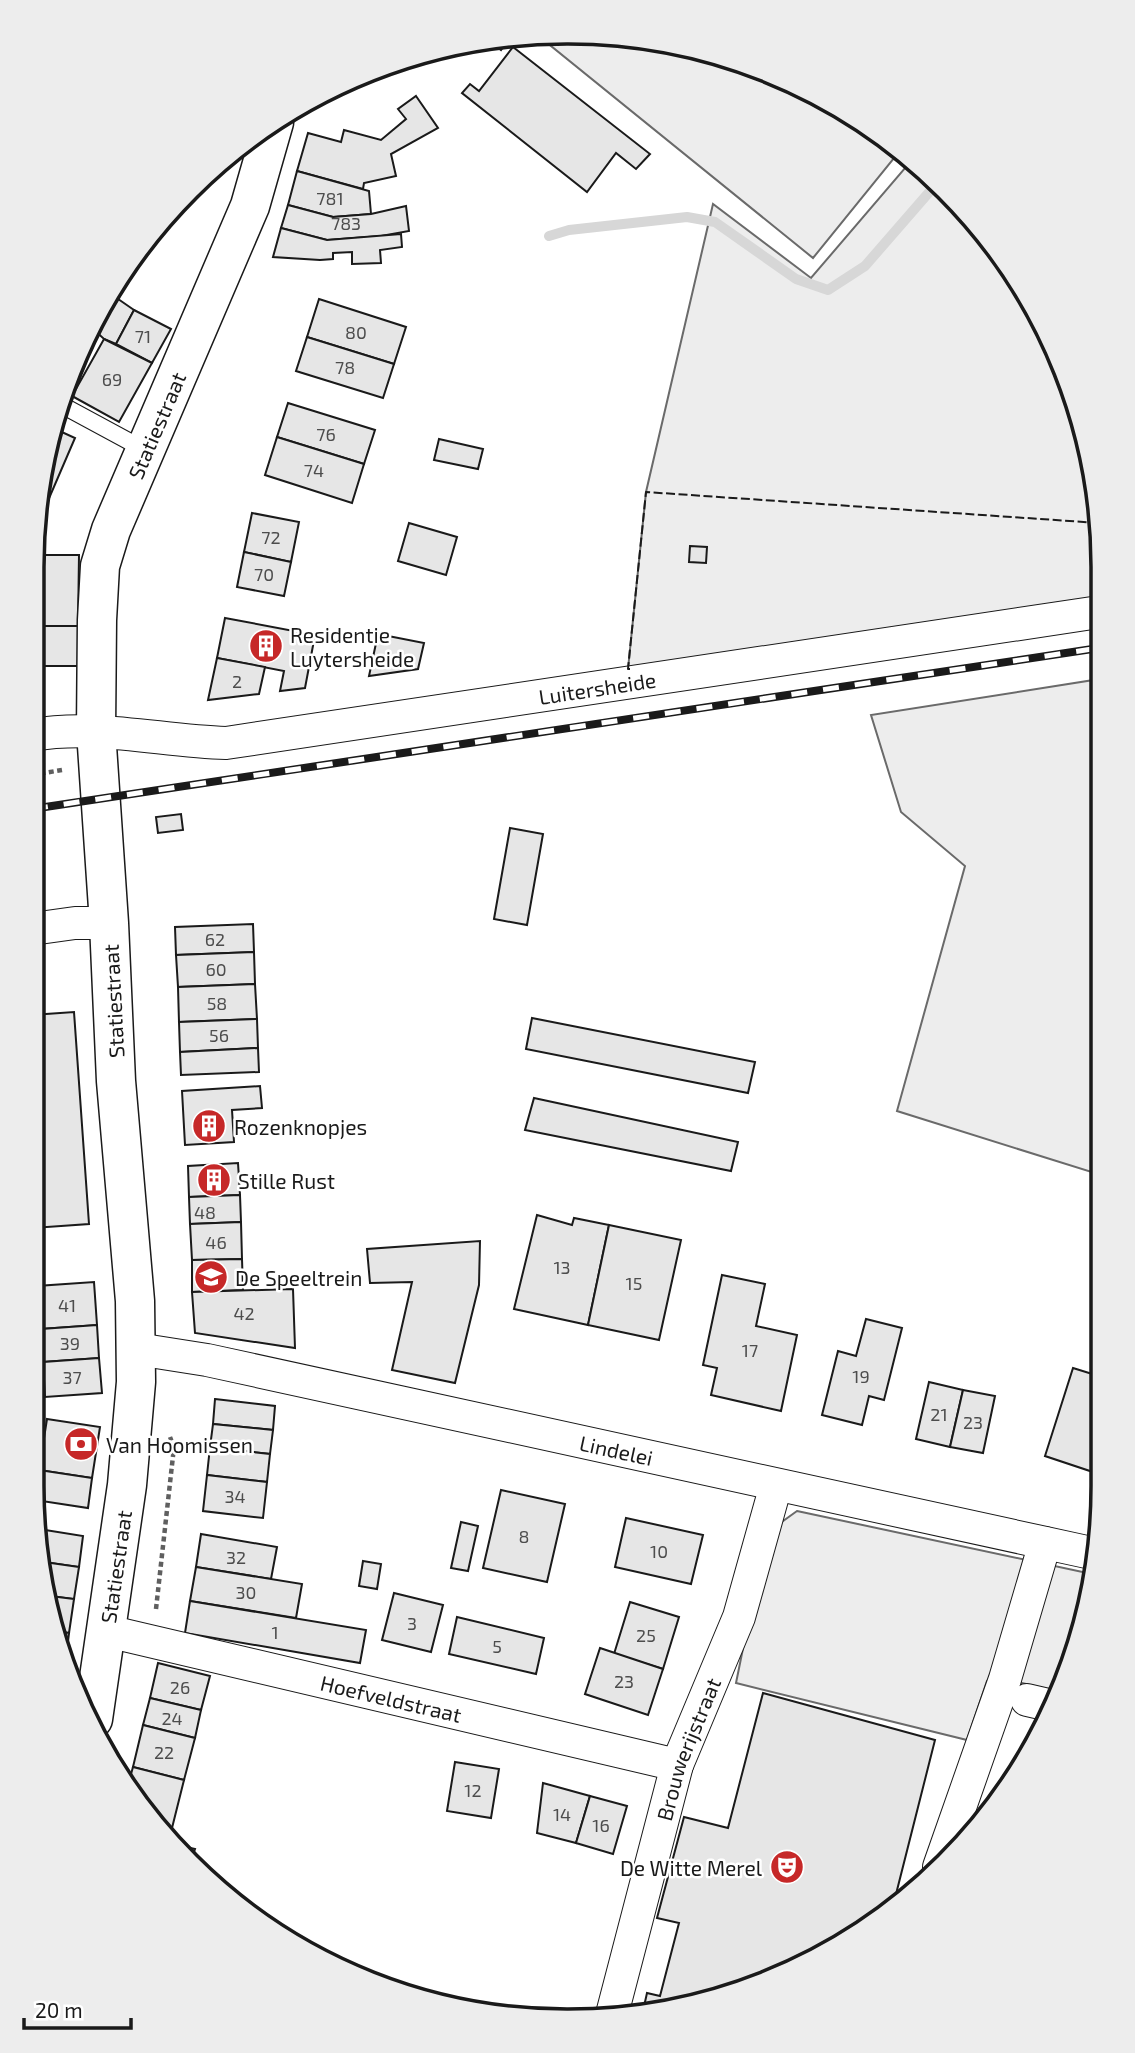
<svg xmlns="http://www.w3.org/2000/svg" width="1135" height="2053" font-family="'Exo 2',sans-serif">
	<rect width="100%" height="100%" fill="#fff"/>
	<g fill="#ededed" stroke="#6a6a6a" stroke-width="2">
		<path d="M535,33l103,3 102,24 96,44 63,48 -86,106z"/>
		<path d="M911,161l35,27 67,82 62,125 24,103v103l-471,68 18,-177 67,-288 98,74z"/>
		<path d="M1100,679l1,496 -204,-64 68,-245 -64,-54 -30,-97z"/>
		<path d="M797,1511l295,63 -17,83 -16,35 -54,-13 -18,2 -20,59 -231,-57 14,-69 22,-85z"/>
	</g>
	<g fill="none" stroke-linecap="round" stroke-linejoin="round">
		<path stroke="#d7d7d7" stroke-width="10" d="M549,236l20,-6 118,-13 28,5 81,57 32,11 37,-24 73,-84"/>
	</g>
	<g fill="#e6e6e6" stroke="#1a1a1a" stroke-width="2">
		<path d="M511,36l-10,14 -13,-10z"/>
		<path d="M513,47l137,107 -14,15 -20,-16 -29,39 -125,-99 8,-9 9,7z"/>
		<path d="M416,96l22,32 -47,26 5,22 -32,7 -1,6 -66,-18 11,-38 33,9 3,-12 37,10 25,-21 -8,-10z"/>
		<path d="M297,171l72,20 2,23 -38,3 -45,-12z"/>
		<path d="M288,205l45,12 38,-3 35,-8 3,25 -28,5 -54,4 -46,-12z"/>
		<path d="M281,228l46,12 74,-6 1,13 -22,3 1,13 -29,1v-12l-19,1v6l-13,1 -47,-3z"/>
		<path d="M108,292l26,18 -18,34 -12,-5 -13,-12z"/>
		<path d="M319,299l87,28 -12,37 -87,-27z"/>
		<path d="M134,310l37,19 -19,34 -36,-19z"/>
		<path d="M88,334l6,4 -7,11 -5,-3z"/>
		<path d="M307,337l87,27 -11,34 -87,-27z"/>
		<path d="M104,339l48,24 -33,59 -47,-26z"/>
		<path d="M288,403l87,27 -11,34 -87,-27z"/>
		<path d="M53,428l22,10 -31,72 -6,-3z"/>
		<path d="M277,437l87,27 -12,39 -87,-28z"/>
		<path d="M439,439l44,10 -5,20 -44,-9z"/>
		<path d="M252,513l47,9 -8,40 -47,-10z"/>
		<path d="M409,523l48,14 -11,38 -48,-14z"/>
		<path d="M690,546l17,1 -1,16 -17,-1z"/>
		<path d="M244,552l47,10 -7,34 -47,-9z"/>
		<path d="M34,555h45l-1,71h-45z"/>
		<path d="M225,618l90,17 -10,53 -25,3 4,-20 -67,-13z"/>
		<path d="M33,626h45v40h-46z"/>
		<path d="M378,634l46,9 -6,26 -49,7z"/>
		<path d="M217,658l48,9 -6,27 -51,6z"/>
		<path d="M181,814l2,16 -25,3 -2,-16z"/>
		<path d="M510,828l33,6 -16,91 -33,-6z"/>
		<path d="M253,924l1,28 -78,3 -1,-28z"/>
		<path d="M254,952l1,32 -77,3 -2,-32z"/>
		<path d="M255,984l2,35 -78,3 -1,-35z"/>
		<path d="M74,1012l15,212 -56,4 -1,-213z"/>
		<path d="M532,1018l223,44 -7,31 -222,-44z"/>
		<path d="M257,1019l1,29 -78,4 -1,-30z"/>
		<path d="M258,1048l1,24 -78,3 -1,-23z"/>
		<path d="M260,1086l2,22 -30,2 2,32 -49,3 -3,-54z"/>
		<path d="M534,1098l204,44 -7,29 -206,-41z"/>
		<path d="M238,1163l2,32 -51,2 -1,-31z"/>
		<path d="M240,1195l1,27 -51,2 -1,-27z"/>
		<path d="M537,1215l35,10 2,-7 35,7 -21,100 -74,-16z"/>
		<path d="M241,1222l1,37 -50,1 -2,-36z"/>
		<path d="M609,1225l72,15 -22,100 -71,-15z"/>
		<path d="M480,1241l-1,44 -24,98 -63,-13 20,-88 -42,1 -3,-34z"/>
		<path d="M242,1259l1,31 -51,2v-32z"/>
		<path d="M722,1275l43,9 -9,42 41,9 -16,76 -70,-16 6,-27 -14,-3z"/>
		<path d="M94,1282l3,43 -56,4 -4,-43z"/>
		<path d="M293,1289l2,59 -100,-15 -3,-41z"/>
		<path d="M866,1319l36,9 -18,72 -15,-4 -7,29 -40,-10 16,-64 18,5z"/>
		<path d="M97,1325l2,33 -56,4 -2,-33z"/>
		<path d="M99,1358l3,35 -57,4 -2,-35z"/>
		<path d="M1073,1368l29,9v98l-57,-19z"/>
		<path d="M929,1382l34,8 -13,57 -34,-8z"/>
		<path d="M963,1390l32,6 -12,57 -33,-6z"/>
		<path d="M215,1399l60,7 -2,24 -60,-6z"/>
		<path d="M47,1419l53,8 -8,51 -53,-8z"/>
		<path d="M213,1424l60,6 -3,24 -60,-7z"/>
		<path d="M210,1447l60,7 -3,28 -60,-7z"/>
		<path d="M39,1470l53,8 -4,30 -53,-8z"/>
		<path d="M207,1475l60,7 -4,36 -60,-7z"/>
		<path d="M501,1490l64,14 -18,78 -64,-14z"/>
		<path d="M626,1518l77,17 -12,49 -76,-17z"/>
		<path d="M461,1522l17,4 -10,45 -17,-3z"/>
		<path d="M39,1529l44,7 -4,31 -35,-5z"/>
		<path d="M201,1534l76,13 -6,32 -75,-12z"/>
		<path d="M363,1561l18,3 -4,25 -18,-3z"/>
		<path d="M44,1562l35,5 -5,32 -24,-3z"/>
		<path d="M196,1567l106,17 -6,34 -106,-17z"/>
		<path d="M394,1593l49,12 -12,47 -49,-12z"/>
		<path d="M50,1596l24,3 -5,34 -13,-2z"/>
		<path d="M190,1601l176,29 -6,33 -175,-30z"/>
		<path d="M630,1602l49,15 -16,52 -49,-15z"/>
		<path d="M457,1617l87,21 -8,36 -87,-20z"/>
		<path d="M56,1631l13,2 -4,34 -5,-10z"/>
		<path d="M600,1648l63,21 -15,46 -63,-21z"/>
		<path d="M158,1663l52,13 -9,34 -51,-12z"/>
		<path d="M763,1693l172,47 -42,166 -121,75 -129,30 4,-18 13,3 19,-73 -22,-5 27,-101 44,11z"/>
		<path d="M150,1698l51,12 -6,28 -52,-13z"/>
		<path d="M143,1725l52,13 -11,42 -51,-13z"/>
		<path d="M455,1762l44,7 -8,49 -44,-7z"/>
		<path d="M133,1767l51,13 -12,48 -17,-4 -13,-13 -14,-26z"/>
		<path d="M543,1783l47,13 -14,47 -39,-10z"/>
		<path d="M590,1796l37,10 -14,48 -37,-11z"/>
		<path d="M177,1845l18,4 -3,9z"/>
	</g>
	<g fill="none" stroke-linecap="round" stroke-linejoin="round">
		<g stroke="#1a1a1a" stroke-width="18">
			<path id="lane" d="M58,403l87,47"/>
		</g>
		<g stroke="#1a1a1a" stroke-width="34">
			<g id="street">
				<path id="s1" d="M32,735c66,-11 129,6 194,8l873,-131"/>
				<path d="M32,929l43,-6h34"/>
				<path id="s2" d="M137,1349l70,11 889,194"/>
				<path id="s3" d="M107,1631l570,134"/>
				<path d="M1027,1700l26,6"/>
				<path d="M939,1867l66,-188 40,-136"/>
				<path id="s4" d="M611,2018l66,-253 62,-148 37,-132"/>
			</g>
		</g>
		<g stroke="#1a1a1a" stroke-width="41">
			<g id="secondary">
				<path id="s5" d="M93,1719l34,-234 9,-103 -1,-81 -19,-220 -7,-158 -13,-192 1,-111 3,-54 11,-36 139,-324 24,-84"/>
			</g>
		</g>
		<g stroke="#5f5f5f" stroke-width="4.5" stroke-dasharray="5 3.5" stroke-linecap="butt">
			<path d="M32,775l30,-5"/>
			<path d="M156,1609l18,-162 -4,-10"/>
		</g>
		<use href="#lane" stroke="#fff" stroke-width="16"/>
		<use href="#street" stroke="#fff" stroke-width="32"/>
		<use href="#secondary" stroke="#fff" stroke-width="38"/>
		<g stroke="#1a1a1a" stroke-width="8">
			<path id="rail" d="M32,809l1067,-161"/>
		</g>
		<use href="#rail" stroke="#fff" stroke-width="5" stroke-dasharray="16" stroke-linecap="butt"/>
		<path stroke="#1a1a1a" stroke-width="2" stroke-dasharray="9 3.5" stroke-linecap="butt" d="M630,669h-2l18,-177 453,31"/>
	</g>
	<defs>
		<g id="building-disc" transform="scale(1.75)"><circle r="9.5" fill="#c62828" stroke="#fff"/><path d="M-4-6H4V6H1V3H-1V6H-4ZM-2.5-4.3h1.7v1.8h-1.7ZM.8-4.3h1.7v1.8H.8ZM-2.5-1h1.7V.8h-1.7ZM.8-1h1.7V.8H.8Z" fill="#fff"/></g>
		<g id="school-disc" transform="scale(1.75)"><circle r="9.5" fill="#c62828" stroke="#fff"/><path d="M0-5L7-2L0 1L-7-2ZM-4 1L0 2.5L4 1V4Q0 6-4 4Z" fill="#fff"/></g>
		<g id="bank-disc" transform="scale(1.75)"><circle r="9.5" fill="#c62828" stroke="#fff"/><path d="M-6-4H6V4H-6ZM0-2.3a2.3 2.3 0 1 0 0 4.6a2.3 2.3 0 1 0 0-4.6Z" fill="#fff"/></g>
		<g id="theatre-disc" transform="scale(1.75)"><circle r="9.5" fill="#c62828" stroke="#fff"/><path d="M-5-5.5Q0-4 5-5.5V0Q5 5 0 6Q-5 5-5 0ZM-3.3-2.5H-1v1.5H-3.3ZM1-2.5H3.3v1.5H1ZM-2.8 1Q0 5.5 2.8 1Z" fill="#fff"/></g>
	</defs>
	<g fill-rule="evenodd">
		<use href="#building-disc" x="266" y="646"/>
		<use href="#building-disc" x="209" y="1126"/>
		<use href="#building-disc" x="214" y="1180"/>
		<use href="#school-disc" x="211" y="1277"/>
		<use href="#bank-disc" x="81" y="1444"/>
		<use href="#theatre-disc" x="787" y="1867"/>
	</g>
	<g text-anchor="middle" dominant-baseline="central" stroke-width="5" stroke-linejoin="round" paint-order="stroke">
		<g font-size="18" fill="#4d4d4d">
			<text x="330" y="198">781</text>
			<text x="346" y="223">783</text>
			<text x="356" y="332">80</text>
			<text x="143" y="336">71</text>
			<text x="345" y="367">78</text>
			<text x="112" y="379">69</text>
			<text x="326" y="434">76</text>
			<text x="314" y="470">74</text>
			<text x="271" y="537">72</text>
			<text x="264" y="574">70</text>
			<text x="237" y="681">2</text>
			<text x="215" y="939">62</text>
			<text x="216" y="969">60</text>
			<text x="217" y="1003">58</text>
			<text x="219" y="1035">56</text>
			<text x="205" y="1212">48</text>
			<text x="216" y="1242">46</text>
			<text x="562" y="1267">13</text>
			<text x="634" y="1283">15</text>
			<text x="67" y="1305">41</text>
			<text x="244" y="1313">42</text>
			<text x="70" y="1343">39</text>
			<text x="750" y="1350">17</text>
			<text x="861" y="1376">19</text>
			<text x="72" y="1377">37</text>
			<text x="939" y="1414">21</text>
			<text x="973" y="1422">23</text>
			<text x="235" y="1496">34</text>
			<text x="524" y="1536">8</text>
			<text x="659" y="1551">10</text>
			<text x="236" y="1557">32</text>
			<text x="246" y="1592">30</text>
			<text x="412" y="1623">3</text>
			<text x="275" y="1632">1</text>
			<text x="646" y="1635">25</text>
			<text x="497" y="1646">5</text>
			<text x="624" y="1681">23</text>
			<text x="180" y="1687">26</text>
			<text x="172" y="1718">24</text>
			<text x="164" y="1752">22</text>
			<text x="473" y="1790">12</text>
			<text x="562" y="1814">14</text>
			<text x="601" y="1825">16</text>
		</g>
		<g font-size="21" fill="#1a1a1a" stroke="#fff">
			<text stroke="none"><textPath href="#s5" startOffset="1309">Statiestraat</textPath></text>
			<text stroke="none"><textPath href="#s1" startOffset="570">Luitersheide</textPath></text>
			<text transform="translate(113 1001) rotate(-93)">Statiestraat</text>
			<text stroke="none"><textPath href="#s2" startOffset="490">Lindelei</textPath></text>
			<text stroke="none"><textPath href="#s5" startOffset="154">Statiestraat</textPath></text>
			<text stroke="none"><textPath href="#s3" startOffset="292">Hoefveldstraat</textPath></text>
			<text stroke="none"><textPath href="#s4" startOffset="280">Brouwerijstraat</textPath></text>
		</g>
		<g font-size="21" fill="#1a1a1a" stroke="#fff" text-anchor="start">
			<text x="290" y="634">Residentie<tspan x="290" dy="24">Luytersheide</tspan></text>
			<text x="234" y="1126">Rozenknopjes</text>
			<text x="238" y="1180">Stille Rust</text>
			<text x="235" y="1277">De Speeltrein</text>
			<text x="106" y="1444">Van Hoomissen</text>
			<text x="762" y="1867" text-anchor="end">De Witte Merel</text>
		</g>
	</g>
	<path d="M0 0H1135V2053H0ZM567 44H568A523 523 0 0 1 1091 567V1486A523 523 0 0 1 568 2009H567A523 523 0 0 1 44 1486V567A523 523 0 0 1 567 44Z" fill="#ededed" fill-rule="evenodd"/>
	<path fill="none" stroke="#1a1a1a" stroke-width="3.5" d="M567 44H568A523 523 0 0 1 1091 567V1486A523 523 0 0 1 568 2009H567A523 523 0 0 1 44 1486V567A523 523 0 0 1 567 44Z"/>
	<path d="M24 2018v10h107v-10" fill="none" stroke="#1a1a1a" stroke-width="3.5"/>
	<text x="35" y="2018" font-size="21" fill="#1a1a1a" stroke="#ffffff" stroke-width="5" paint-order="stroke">20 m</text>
</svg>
